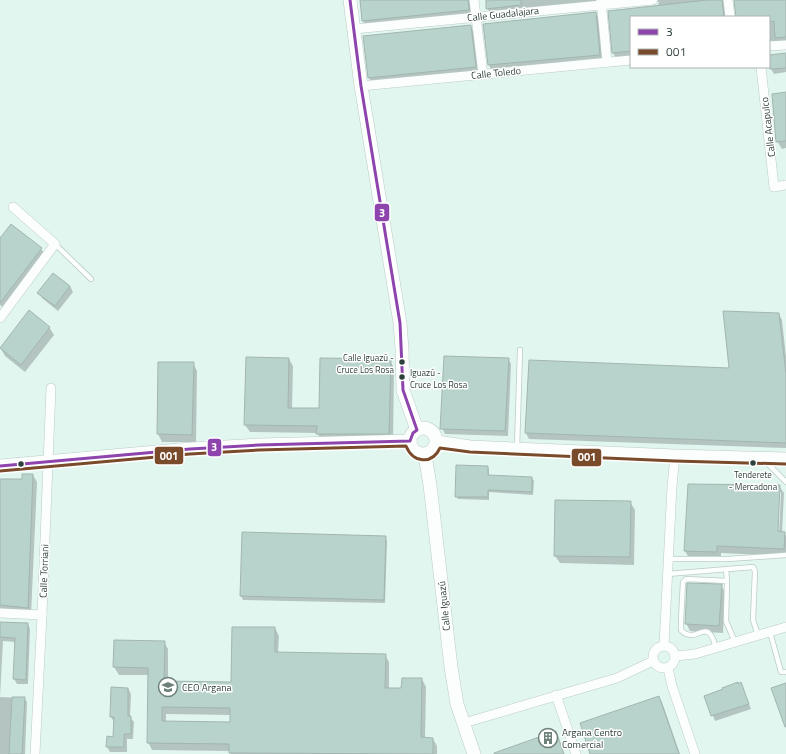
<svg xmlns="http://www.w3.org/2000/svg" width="786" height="754" font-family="'Titillium Web',sans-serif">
	<rect width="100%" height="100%" fill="#e2f6f0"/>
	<g fill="#0003" fill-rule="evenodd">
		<path d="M360,0h114l-1,18 -106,11 -4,-8z"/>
		<path d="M487,0h111l1,5 -107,11 -5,-8z"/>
		<path d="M612,0h113l2,17h-96v42l-14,1 -4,-7 -4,-42 45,-4 4,-2 1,-3 -44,3z"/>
		<path d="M746,0h40v45l-17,2v-30h-33z"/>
		<path d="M596,13l4,7 4,42 -111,11 -4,-8 -5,-41z"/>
		<path d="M470,26l5,7 5,41 -107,11 -4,-7z"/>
		<path d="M786,54v18l-12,2 -3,-5z"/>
		<path d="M786,93v55l-4,1 -5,-8z"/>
		<path d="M11,225l30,24 5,7 -41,53 -5,-4v-66z"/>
		<path d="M70,286l3,6 -15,19 -16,-13 -3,-5z"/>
		<path d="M29,312l20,15 5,8 -29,37 -20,-16 -4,-7z"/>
		<path d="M779,314l3,6 4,37v91l-257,-9 -3,-6 4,-72 200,8z"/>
		<path d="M289,359l4,7 -1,43h28l70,-49 4,8 -1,73h-71l-5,-8 -67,-1 -5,-7z"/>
		<path d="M508,359l3,5 -3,72 -63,-2 -3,-6z"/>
		<path d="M159,363h34l4,8 -1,71h-34l-4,-8z"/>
		<path d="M488,467l1,3v6l43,2 2,3 -1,14 -44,-3v8l-31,-1 -2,-3z"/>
		<path d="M33,475l4,7 -6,133 -31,-3v-132h23z"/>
		<path d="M689,485l90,1 5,7 -2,40h2l2,3v20l-65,-3v6l-32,-1 -4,-7zM779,492h2l-2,44h-2z"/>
		<path d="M630,502l5,8 -1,55 -74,-2 -5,-7z"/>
		<path d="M243,533l142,4 2,4 -2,62 -142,-3 -2,-4z"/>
		<path d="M721,585l4,8 -2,40 -33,-2 -4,-8z"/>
		<path d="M0,622l28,2 2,5 -2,55h-11l-3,-5 2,-37 -13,-1 -3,56 24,1 3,4 -2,52h-25z"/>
		<path d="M275,628l4,8 -1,17 107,2 4,7v27h13l20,-10 4,8 -1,51 8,1 4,7v8h-206l-1,-3 -78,-1 -4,-8 1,-67h-30l-5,-8 1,-26 49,1 4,7v33l64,1zM166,714l65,1v8l-65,-1z"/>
		<path d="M741,684l10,25 -36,12 -10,-25z"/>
		<path d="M112,688h16l3,6 -1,23 4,5 -1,17h-6v13h-17l-3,-5 7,-9v-16l-3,-5z"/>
		<path d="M659,697l3,5 18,52h-89z"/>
	</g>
	<g fill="#b7d3cc" stroke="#a3b5b0" fill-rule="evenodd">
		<path d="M360,0h108l1,10 -107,11z"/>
		<path d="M486,0h35v5l-35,4z"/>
		<path d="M707,0h15l2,17h-93v34l-19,2 -4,-42z"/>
		<path d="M734,0h52v37l-11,1 -1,-17 -5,1v-5h-33z"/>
		<path d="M596,12l4,43 -112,10 -5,-41z"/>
		<path d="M471,25l5,42 -108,11 -5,-42z"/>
		<path d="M786,53v15l-16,1 -1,-14z"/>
		<path d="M786,92v49l-10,1 -4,-48z"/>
		<path d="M11,224l31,24 -42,55v-65z"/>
		<path d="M53,273l17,13 -15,20 -18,-13z"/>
		<path d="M29,310l21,17 -29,38 -21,-17z"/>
		<path d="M723,311l56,2 7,61v69l-261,-10 4,-73 200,8z"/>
		<path d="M444,356l65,2 -4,73 -65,-2z"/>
		<path d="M246,357l43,1 -1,50h31l1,-50 71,1 -2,75h-73l1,-8 -73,-1z"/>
		<path d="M158,362h36l-2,73 -35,-1z"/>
		<path d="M456,465l32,1v9l44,2v15l-44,-2v7h-33z"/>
		<path d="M22,474h11l-5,134 -28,-3v-126h22z"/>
		<path d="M688,484l92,1 -2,46 7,1 -1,17 -67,-3v6l-33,-1z"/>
		<path d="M555,500l76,1 -1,56 -76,-1z"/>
		<path d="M242,532l144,4 -2,64 -144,-4z"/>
		<path d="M687,583l35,1 -3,42 -34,-2z"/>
		<path d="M0,622l28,1 -2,57 -13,-1 2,-41 -15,-1z"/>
		<path d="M232,627h43v25l111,2 -1,34h16l1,-10h20l-1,59 12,1v16l-204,-1v-9l-82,-1 1,-75 -35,-1 1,-27 51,1 -1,40 67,1zM162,707l68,1v14l-68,-1z"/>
		<path d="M738,682v2l3,-2 8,22 -38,12 -7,-20 19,-7 -1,-1z"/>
		<path d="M786,683v44h-1l-14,-39z"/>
		<path d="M111,687l17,1v28h3v18h-7v13h-18l1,-11 6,1 1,-20h-4z"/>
		<path d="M659,696l20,58h-89l-10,-31z"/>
		<path d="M12,697h13l-3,57h-13z"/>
		<path d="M556,731l8,23h-70v-1z"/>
	</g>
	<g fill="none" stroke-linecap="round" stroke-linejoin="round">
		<g stroke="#bbccc7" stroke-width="6">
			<g id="lane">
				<path d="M55,244l36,35"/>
				<path d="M517,448l3,-98"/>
				<path d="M766,462l20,20"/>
				<path d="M668,559h60l58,-4"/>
				<path d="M726,569l1,12"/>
				<path d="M667,574l86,-7 2,4 -2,49 5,15"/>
				<path d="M770,632l11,40h5"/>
				<path d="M716,648c-9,-35 -19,-1 -35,-18v-10l2,-38 3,-3 41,2 -1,40 9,21"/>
			</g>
		</g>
		<g stroke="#bbccc7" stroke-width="10">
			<g id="street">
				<path d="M474,0l9,74"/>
				<path d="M601,0l6,62"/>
				<path d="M728,0l2,17"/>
				<path d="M354,29l299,-29"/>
				<path d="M769,46l17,-1"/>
				<path d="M761,67l13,120 12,-2"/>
				<path d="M361,86l270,-26"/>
				<path d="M0,318l55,-74 -42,-37"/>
				<path d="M0,613l42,2"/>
				<circle cx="664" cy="657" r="11"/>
				<path d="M664,646l8,-160 3,-30"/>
				<path d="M675,656l20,-2 91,-27"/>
				<path d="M668,668l4,18 23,68"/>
				<path d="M556,695l20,59"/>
				<path d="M464,723l153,-45 36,-17"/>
				<path d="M35,754l7,-139 9,-227"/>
			</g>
		</g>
		<g stroke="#bbccc7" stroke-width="14">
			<g id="secondary">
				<path d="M350,0l11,86 39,237 2,26 1,41 14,40"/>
				<circle cx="423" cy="441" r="13"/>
				<path d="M437,442l33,5 205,9 111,3"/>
				<path d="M425,455l5,30 21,182 6,37 17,50"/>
				<path d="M0,466l190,-17 69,-4 151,-4"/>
			</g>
		</g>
		<use href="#lane" stroke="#fbfefd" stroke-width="4.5"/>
		<use href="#street" stroke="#fbfefd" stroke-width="9"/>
		<use href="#secondary" stroke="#fbfefd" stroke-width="13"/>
		<g stroke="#fff" stroke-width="6">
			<path id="bus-1" d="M0,466l190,-17 69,-4 151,-4 3,-8 4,-3 -14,-40 -3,-67 -39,-237 -11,-86"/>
		</g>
		<g stroke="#fff" stroke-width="6">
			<path id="bus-2" d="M0,471l190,-17 69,-4 147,-4c7,17 26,19 34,2l30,4 205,9 111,3"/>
		</g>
		<use href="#bus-1" stroke="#8e44ad" stroke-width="3"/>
		<use href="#bus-2" stroke="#7a4b2a" stroke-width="3"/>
	</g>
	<defs>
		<g id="school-ring" transform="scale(1)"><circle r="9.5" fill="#fff" stroke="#6d807a" stroke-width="1.5"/><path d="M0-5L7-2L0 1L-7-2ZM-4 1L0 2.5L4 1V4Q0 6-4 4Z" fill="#6d807a"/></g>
		<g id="building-ring" transform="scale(1)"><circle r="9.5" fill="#fff" stroke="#6d807a" stroke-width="1.5"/><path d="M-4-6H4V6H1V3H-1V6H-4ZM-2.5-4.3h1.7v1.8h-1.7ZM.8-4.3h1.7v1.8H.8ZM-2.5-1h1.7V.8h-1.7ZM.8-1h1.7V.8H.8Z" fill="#6d807a"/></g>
	</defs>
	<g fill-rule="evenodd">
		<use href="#school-ring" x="168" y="687"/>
		<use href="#building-ring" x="548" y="738"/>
	</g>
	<g fill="#2e403b" stroke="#fff" stroke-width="1.5">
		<circle cx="402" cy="362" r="3.5"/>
		<circle cx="402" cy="377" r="3.5"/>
		<circle cx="753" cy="463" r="3.5"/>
		<circle cx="21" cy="464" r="3.5"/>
	</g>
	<g text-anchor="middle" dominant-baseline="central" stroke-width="3" stroke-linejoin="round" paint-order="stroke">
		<g font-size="9" fill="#2e403b" stroke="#fff" text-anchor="end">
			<text x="394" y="357">Calle Iguazú -<tspan x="394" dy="12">Cruce Los Rosa</tspan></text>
			<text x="410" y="372" text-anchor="start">Iguazú -<tspan x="410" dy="12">Cruce Los Rosa</tspan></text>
			<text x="753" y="474" text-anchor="middle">Tenderete<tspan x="753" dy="12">- Mercadona</tspan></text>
		</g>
		<g font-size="10" fill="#2e403b" stroke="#fff">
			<text transform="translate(503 14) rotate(-6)">Calle Guadalajara</text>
			<text transform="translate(496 73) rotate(-6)">Calle Toledo</text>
			<text transform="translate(768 127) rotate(-97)">Calle Acapulco</text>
			<text transform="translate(44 571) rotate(-88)">Calle Torriani</text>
			<text transform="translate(444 606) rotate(-96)">Calle Iguazú</text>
		</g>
		<g font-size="10" fill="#2e403b" stroke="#fff" text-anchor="start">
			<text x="182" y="687">CEO Argana</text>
			<text x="562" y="732">Argana Centro<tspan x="562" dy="12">Comercial</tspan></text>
		</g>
	</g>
	<g stroke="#fff" stroke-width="1.5">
		<rect x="374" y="203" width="16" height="19" rx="4" fill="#8e44ad"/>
		<rect x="207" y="438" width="15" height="19" rx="4" fill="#8e44ad"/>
		<rect x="154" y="446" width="30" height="19" rx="4" fill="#7a4b2a"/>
		<rect x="571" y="448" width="31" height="19" rx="4" fill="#7a4b2a"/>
	</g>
	<g font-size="11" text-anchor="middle" font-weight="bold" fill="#fff">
		<text x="382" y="217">3</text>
		<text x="214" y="451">3</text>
		<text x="169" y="460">001</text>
		<text x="587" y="461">001</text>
	</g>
	<rect x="630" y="16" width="140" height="52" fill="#ffffff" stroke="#abb3b1"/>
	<rect x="638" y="29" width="20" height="6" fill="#8e44ad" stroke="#abb3b1"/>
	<text x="666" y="36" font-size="12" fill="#2e403b">3</text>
	<rect x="638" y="49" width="20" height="6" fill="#7a4b2a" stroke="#abb3b1"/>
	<text x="666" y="56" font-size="12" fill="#2e403b">001</text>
</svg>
